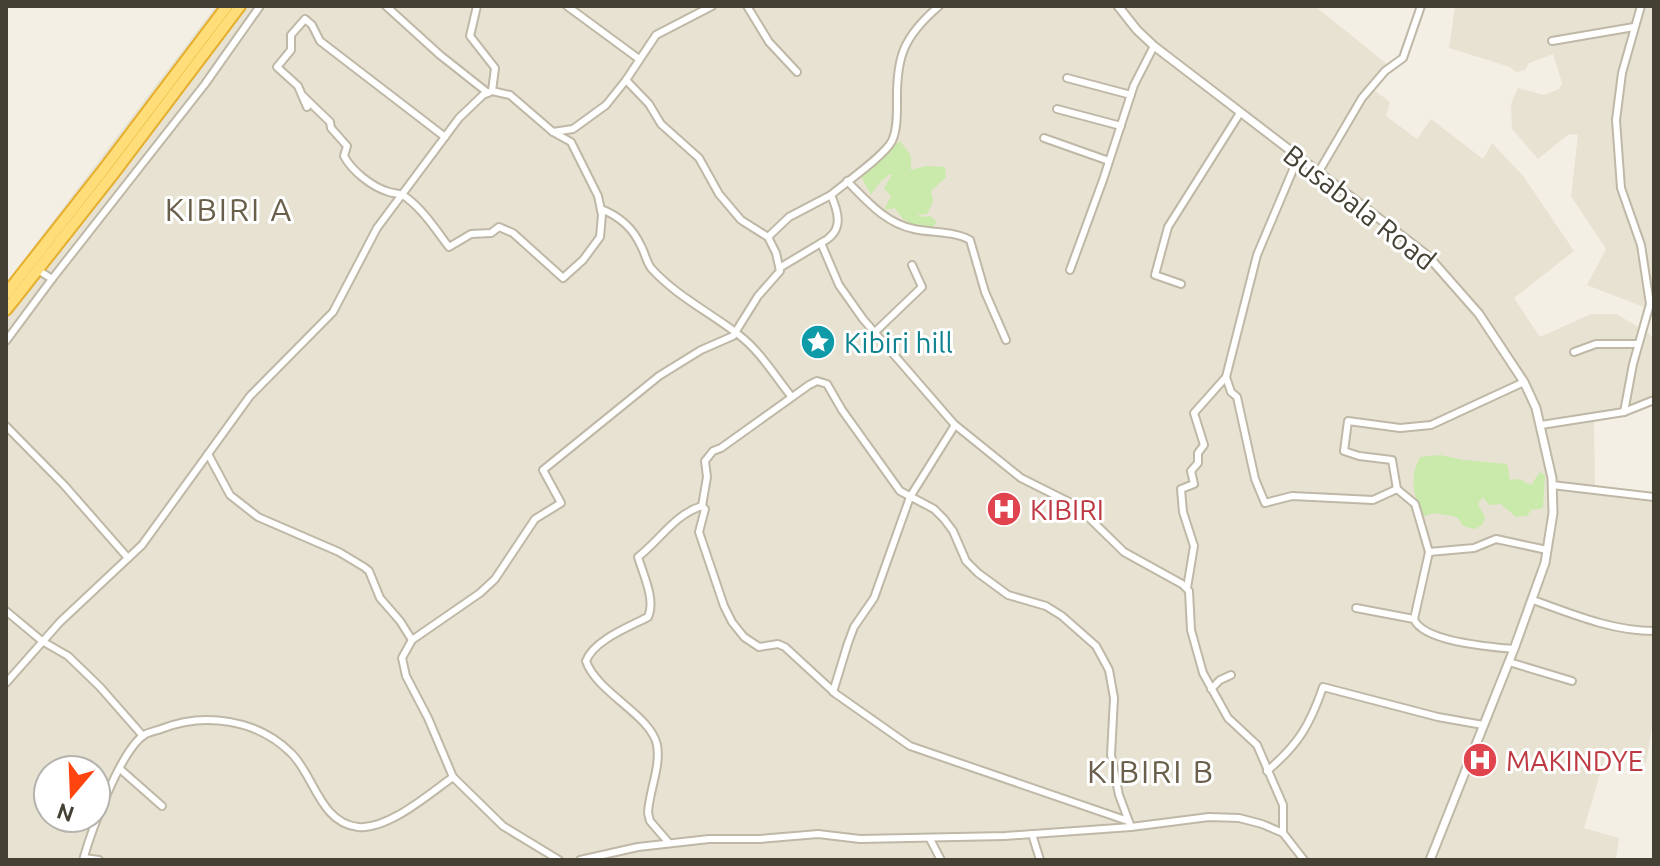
<svg xmlns="http://www.w3.org/2000/svg" width="1660" height="866" font-family="Ubuntu,sans-serif">
	<rect width="100%" height="100%" fill="#f3efe4"/>
	<g fill="#e7e2d2" fill-rule="evenodd">
		<path d="M216,6h1099l78,63 -19,21 16,12 -4,14 31,23 14,-20 52,40 9,-16 32,34 50,74 -60,47 26,39 51,-23h25l34,20 4,8v62l-60,18 1,64 59,8v220l-8,49 -39,-12 -23,77 35,10 -3,22h-1610v-577zM48,770h48v48h-48z"/>
		<path d="M1455,6h199v305l-67,-26 19,-36 -35,-53 7,-61 -9,-1 -31,25 -26,-30 -1,-25 7,-16 26,7 15,-6 3,-6 -9,-29 -24,9 -4,7 -9,2 -6,-5 -61,-19z"/>
	</g>
	<g fill="#c9eaaa">
		<path d="M900,141l11,15v14l16,-4 18,1 1,10 -15,14 2,10 -6,13 -10,1 4,2 9,-1 7,6 -7,7 -16,-3 -12,-8 -7,-10 -11,2 7,-14 -7,-8 8,-13 -2,-1 -11,9 -8,12 -10,-19 10,-13z"/>
		<path d="M1440,455l24,5 43,4 3,16 9,-1 12,6 9,-13 5,3 -2,33 -12,2 -4,6 -11,1 -15,-13 -12,1 -6,-8 -5,7 7,13 -3,8 -7,4 -12,-3 -6,-9 -23,-4 -10,3c-11,-19 -15,-39 -4,-59z"/>
	</g>
	<g fill="none" stroke-linecap="round" stroke-linejoin="round">
		<g stroke="#bfb8a6" stroke-width="10">
			<g id="minor">
				<path d="M386,6l54,49 48,38"/>
				<path d="M477,6l-7,30 25,32 -3,23"/>
				<path d="M567,6l72,53"/>
				<path d="M747,6l22,36 28,30"/>
				<path d="M939,6c-36,31 -43,51 -42,98 0,12 0,26 -5,37 -9,16 -46,41 -61,54 9,21 12,37 -10,48l18,42 24,34 91,105 67,54 56,28 47,46 58,32 7,7 2,39 12,43 25,45 29,27 26,60v28"/>
				<path d="M1552,41l82,-14"/>
				<path d="M1067,78l64,17"/>
				<path d="M302,95l28,27 1,6 16,18 -3,10c8,15 28,31 45,36 7,2 12,1 18,6 17,13 29,32 42,49l22,-13 20,-1 8,-6 14,6 50,45 20,-18 17,-23 2,-22 -4,-19 -27,-54 -18,-10"/>
				<path d="M307,107l-9,-21 -21,-19 14,-17v-15l14,-16 7,6 8,16 125,96"/>
				<path d="M1057,109l64,17"/>
				<path d="M1044,138l65,23"/>
				<path d="M1318,173l44,-75 23,-27 18,-13 18,-52"/>
				<path d="M847,181c20,20 38,42 67,48 18,4 40,2 56,11l15,52 21,48"/>
				<path d="M601,209c18,7 32,19 40,37 4,7 5,15 10,22 25,28 60,45 88,67 21,16 36,41 52,61"/>
				<path d="M768,237l21,-20 42,-22"/>
				<path d="M781,267l40,-24"/>
				<path d="M1070,270l33,-90 31,-95 20,-39"/>
				<path d="M52,279l153,-195 55,-78"/>
				<path d="M1181,284l-26,-9 13,-48 72,-114"/>
				<path d="M875,332l47,-45 -10,-22"/>
				<path d="M6,341l46,-62 -14,-9"/>
				<path d="M1574,352l22,-8h42"/>
				<path d="M1226,377l5,15 6,5 18,82 10,24 27,-7 81,4 24,-11 18,15 14,48 -15,67"/>
				<path d="M1624,412l9,-48 17,-60 -9,-59 -20,-57 -5,-68 6,-47 19,-67"/>
				<path d="M1541,425l83,-13 30,-12"/>
				<path d="M6,426l58,59 64,73"/>
				<path d="M208,454l22,41 28,22 81,35 25,15 5,4 11,27 20,23 12,19"/>
				<path d="M1552,485l102,12"/>
				<path d="M1397,489l-5,-29 -33,-4 -15,-5 4,-30 52,7 31,-3 93,-43"/>
				<path d="M1429,552l45,-4 22,-9 51,11"/>
				<path d="M1187,588l7,-42 -11,-34 -2,-23 13,-5 -3,-13 7,-8v-10l6,-8 -10,-32 32,-36 31,-122 41,-97"/>
				<path d="M1533,600c39,14 79,31 121,31"/>
				<path d="M1356,608l58,11c9,23 77,28 100,30"/>
				<path d="M6,611l36,30 26,15 32,31 43,49"/>
				<path d="M1509,662l63,19"/>
				<path d="M6,683l54,-61 82,-77 108,-149 83,-84 44,-84 82,-110 24,-23 9,-4 18,4 43,37 20,-3 33,-24 20,-25 30,-45 56,-29"/>
				<path d="M1211,689l9,-9 11,-5"/>
				<path d="M833,692l15,-49 6,-16 20,-29 36,-101 45,-72"/>
				<path d="M120,769l42,37"/>
				<path d="M1267,771c31,-26 43,-46 56,-84l115,30 45,8"/>
				<path d="M1128,821l-218,-75 -74,-52 -51,-47 -7,-3 -19,3 -15,-10 -12,-15 -8,-16 -25,-74 6,-23 -3,-3 5,-29 -2,-16 8,-10 8,-3 88,-63 8,-4 10,3 15,26 58,81 34,18 10,10 9,12 13,30 12,12 30,22 38,11 16,10 34,30 13,24 5,28 -3,57 8,40 12,32"/>
				<path d="M1032,834l8,26"/>
				<path d="M930,839l11,21"/>
				<path d="M669,843l-19,-22 -2,-8c1,-22 13,-46 9,-68 -6,-30 -60,-52 -71,-84 8,-21 43,-34 62,-44 8,-17 -5,-43 -10,-60 22,-17 37,-43 64,-51"/>
				<path d="M84,858l15,2"/>
				<path d="M83,860c8,-28 37,-109 61,-125 4,-3 12,-4 17,-6 43,-17 96,-10 130,24 23,22 29,70 67,74 30,3 71,-33 95,-50"/>
				<path d="M559,860l-56,-34 -50,-49 -25,-59 -22,-42 -4,-18 10,-18 68,-47 15,-14 40,-60 26,-16 -18,-33 116,-94 42,-26 32,-14 25,-40 22,-25 -4,-18 -8,-16 -27,-17 -22,-26 -20,-36 -38,-34 -12,-20 -23,-24"/>
				<path d="M580,860l58,-13 71,-8h51l58,-5 42,5 145,-3 126,-9 78,-10 30,1 23,6 21,9 21,27"/>
			</g>
		</g>
		<g stroke="#bfb8a6" stroke-width="11">
			<path id="tertiary" d="M1118,6l19,24 17,16 274,210 51,58 45,68 12,26 16,70 1,35 -8,50 -31,86 -84,211"/>
		</g>
		<g stroke="#e5ae2c" stroke-width="14">
			<g id="trunk">
				<path d="M6,294l98,-125 123,-163"/>
				<path d="M6,310l108,-137 126,-167"/>
			</g>
		</g>
		<use href="#minor" stroke="#fff" stroke-width="6"/>
		<use href="#tertiary" stroke="#fff" stroke-width="7"/>
		<use href="#trunk" stroke="#ffde7a" stroke-width="10"/>
	</g>
	<defs>
		<g id="sight-disc" transform="scale(1.8)"><circle r="9.5" fill="#0f9aa8" stroke="#fff"/><path d="M0-6L1.8-2.2L6-1.7L2.9 1.2L3.7 5.4L0 3.3L-3.7 5.4L-2.9 1.2L-6-1.7L-1.8-2.2Z" fill="#fff"/></g>
		<g id="hospital-disc" transform="scale(1.8)"><circle r="9.5" fill="#e0444e" stroke="#fff"/><path d="M-5-5h3v3.5h4V-5h3V5h-3V1.5h-4V5h-3Z" fill="#fff"/></g>
	</defs>
	<g fill-rule="evenodd">
		<use href="#sight-disc" x="818" y="342"/>
		<use href="#hospital-disc" x="1004" y="509"/>
		<use href="#hospital-disc" x="1480" y="760"/>
	</g>
	<g text-anchor="middle" dominant-baseline="central" stroke-width="6" stroke-linejoin="round" paint-order="stroke">
		<g font-size="28" fill="#454034" stroke="#fff">
			<text transform="translate(1360 207) rotate(38)">Busabala Road</text>
		</g>
		<g font-size="28" fill="#0d838f" stroke="#fff" text-anchor="start">
			<text x="844" y="342">Kibiri hill</text>
		</g>
		<g font-size="28" fill="#be3a42" stroke="#fff" text-anchor="start">
			<text x="1030" y="509">KIBIRI</text>
			<text x="1506" y="760">MAKINDYE</text>
		</g>
		<g font-size="32" letter-spacing="2" fill="#695f4a" stroke="#fff">
			<text x="229" y="209">KIBIRI A</text>
			<text x="1151" y="771">KIBIRI B</text>
		</g>
	</g>
	<rect width="1660" height="866" fill="none" stroke="#454034" stroke-width="16"/>
	<g transform="translate(72 794) rotate(199)"><circle r="38" fill="#ffffff" stroke="#b5b3ae" stroke-width="2"/>
	<path d="M0-6L14 30L0 20L-14 30Z" fill="#ff440f"/>
	<text y="-12" font-size="22" font-weight="bold" text-anchor="middle" fill="#454034">N</text>
	</g>
</svg>
